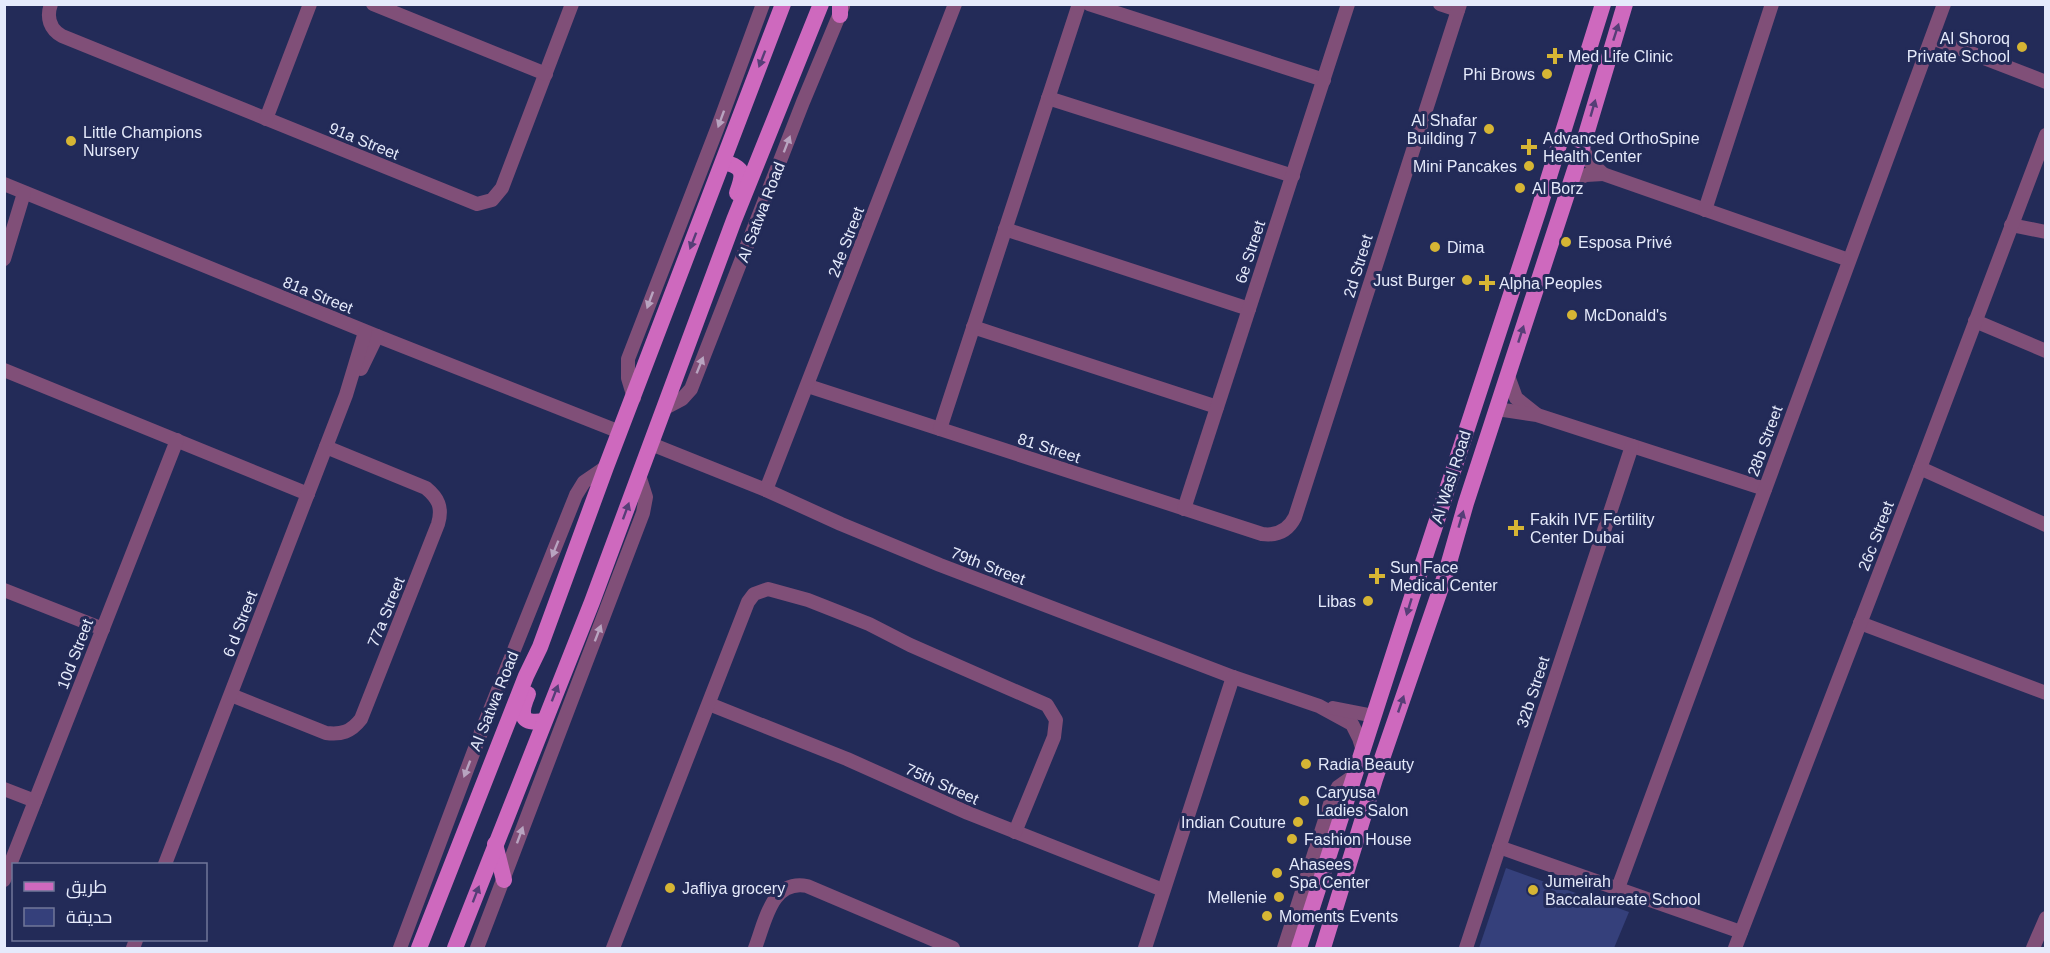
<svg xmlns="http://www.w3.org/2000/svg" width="2050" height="953" font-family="Arial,Cairo,sans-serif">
	<rect width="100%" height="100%" fill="#232b58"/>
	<path fill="#35407b" d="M1506,868l123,44 -15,36h-135z"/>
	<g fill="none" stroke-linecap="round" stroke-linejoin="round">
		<g stroke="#804f78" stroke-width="14">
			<path d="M51,4c-5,14 -1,25 11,32l415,168 15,-4 10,-12 70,-184"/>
			<path d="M373,4l173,70"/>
			<path d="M1089,4l235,76"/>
			<path d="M1440,4l18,6"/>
			<path d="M1932,38l114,44"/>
			<path d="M1048,98l245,78"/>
			<path d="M266,119l44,-115"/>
			<path d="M1582,148l8,14 13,12 246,86"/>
			<path d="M1571,181l15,-6 17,-1"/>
			<path d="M4,184l373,152 243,96"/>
			<path d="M1705,210l67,-206"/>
			<path d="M2011,225l35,7"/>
			<path d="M1005,229l244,80"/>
			<path d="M4,259l20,-66"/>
			<path d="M1975,321l71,30"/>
			<path d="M973,327l244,80"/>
			<path d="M361,369l16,-33"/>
			<path d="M4,370l304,124"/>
			<path d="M1508,376l8,22 20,16"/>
			<path d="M808,386l454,148c15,2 26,-3 33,-17l165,-513"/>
			<path d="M634,398l-6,-20v-19l89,-230 46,-125"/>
			<path d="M665,408l17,-9 9,-10 112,-287 40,-96"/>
			<path d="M1497,409l40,6 228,74"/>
			<path d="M940,429l139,-425"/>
			<path d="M651,444l115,46 75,34 99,41 293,112 86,29 33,18 7,14 4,13"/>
			<path d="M1920,468l126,57"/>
			<path d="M766,490l189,-486"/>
			<path d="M1184,509l164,-505"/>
			<path d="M4,590l99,39"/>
			<path d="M1860,623l186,70"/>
			<path d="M231,695l95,38c15,2 25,-1 35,-14l77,-195c5,-17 0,-26 -12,-36l-100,-41"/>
			<path d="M709,704l138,55 121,54 195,77"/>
			<path d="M1333,708l41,8"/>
			<path d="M4,789l31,12"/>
			<path d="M1499,847l242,85"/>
			<path d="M165,864l181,-469 19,-63"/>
			<path d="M4,880l173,-440"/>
			<path d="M1618,888l326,-884"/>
			<path d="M133,948l3,-8"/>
			<path d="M400,948l80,-213 96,-240 8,-13 22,-15"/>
			<path d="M477,948l166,-435 3,-16 -7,-22"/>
			<path d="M613,948l135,-346 6,-8 14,-5 40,11 61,24 41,21 137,60 9,15 -2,17 -39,95"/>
			<path d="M755,948c10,-25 16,-69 52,-62l146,62"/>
			<path d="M1145,948l88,-271"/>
			<path d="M1284,948l48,-150 6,-11 17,-12"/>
			<path d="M1466,948l166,-502"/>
			<path d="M1735,948l185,-480 126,-333"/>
			<path d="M2033,948l13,-30"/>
		</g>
		<g stroke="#ce69be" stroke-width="16">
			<path d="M840,4v11"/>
			<path d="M723,162c22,5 21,12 14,31"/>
			<path d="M528,694c-8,19 -9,31 16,27"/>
			<path d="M495,844l9,36"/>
			<path d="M419,948l107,-272 14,-29 66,-180 177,-463"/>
			<path d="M455,948l137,-346 142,-382 87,-216"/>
			<path d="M1299,948l121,-376 118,-360 65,-208"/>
			<path d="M1323,948l52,-169 71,-206 20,-70 116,-355 43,-144"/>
		</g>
	</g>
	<defs><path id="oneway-solid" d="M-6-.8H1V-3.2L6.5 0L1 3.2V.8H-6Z" transform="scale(1.5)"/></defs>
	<g fill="#563e77">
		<use href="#oneway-solid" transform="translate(1616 32) rotate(-72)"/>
		<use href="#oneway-solid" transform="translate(762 59) rotate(111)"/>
		<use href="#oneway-solid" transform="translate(1593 108) rotate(-74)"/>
		<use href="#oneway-solid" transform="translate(693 241) rotate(111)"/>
		<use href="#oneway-solid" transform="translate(1521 334) rotate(-72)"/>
		<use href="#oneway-solid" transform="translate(626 511) rotate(-70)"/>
		<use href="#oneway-solid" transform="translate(1461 519) rotate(-74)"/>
		<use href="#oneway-solid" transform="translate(1409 607) rotate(107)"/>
		<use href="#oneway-solid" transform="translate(555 693) rotate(-69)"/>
		<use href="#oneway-solid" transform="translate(1401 704) rotate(-71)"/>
		<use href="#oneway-solid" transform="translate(476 894) rotate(-69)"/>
	</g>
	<g fill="#b8a4c0">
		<use href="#oneway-solid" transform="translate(721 119) rotate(110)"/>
		<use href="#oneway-solid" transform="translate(787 144) rotate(-69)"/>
		<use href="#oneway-solid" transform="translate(650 300) rotate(110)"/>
		<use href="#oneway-solid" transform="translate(700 365) rotate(-68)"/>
		<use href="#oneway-solid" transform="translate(555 549) rotate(112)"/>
		<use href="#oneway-solid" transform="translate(598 633) rotate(-69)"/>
		<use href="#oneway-solid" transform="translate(467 769) rotate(111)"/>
		<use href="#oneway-solid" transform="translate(520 835) rotate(-70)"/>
	</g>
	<g fill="#d6b534" stroke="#232b58" stroke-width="2">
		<circle cx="2022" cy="47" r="6"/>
		<path d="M1552 47h6v6h6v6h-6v6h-6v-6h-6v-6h6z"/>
		<circle cx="1547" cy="74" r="6"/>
		<circle cx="1489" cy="129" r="6"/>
		<circle cx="71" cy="141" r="6"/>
		<path d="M1526 138h6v6h6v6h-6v6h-6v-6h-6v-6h6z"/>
		<circle cx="1529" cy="166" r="6"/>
		<circle cx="1520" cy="188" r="6"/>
		<circle cx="1566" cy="242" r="6"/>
		<circle cx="1435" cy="247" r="6"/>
		<circle cx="1467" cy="280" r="6"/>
		<path d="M1484 274h6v6h6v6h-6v6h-6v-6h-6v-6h6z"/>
		<circle cx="1572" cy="315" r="6"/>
		<path d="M1513 519h6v6h6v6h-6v6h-6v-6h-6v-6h6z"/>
		<path d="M1374 567h6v6h6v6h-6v6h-6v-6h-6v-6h6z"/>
		<circle cx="1368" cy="601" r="6"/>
		<circle cx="1306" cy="764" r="6"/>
		<circle cx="1304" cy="801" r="6"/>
		<circle cx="1298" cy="822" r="6"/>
		<circle cx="1292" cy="839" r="6"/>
		<circle cx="1277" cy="873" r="6"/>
		<circle cx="670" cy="888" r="6"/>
		<circle cx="1533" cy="890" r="6"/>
		<circle cx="1279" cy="897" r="6"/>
		<circle cx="1267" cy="916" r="6"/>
	</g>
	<g text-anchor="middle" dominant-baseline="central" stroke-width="6" stroke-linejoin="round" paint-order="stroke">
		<g font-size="16" fill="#e5eafb" stroke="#232b58" text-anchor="start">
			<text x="2010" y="38" text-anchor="end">Al Shoroq<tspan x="2010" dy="18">Private School</tspan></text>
			<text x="1568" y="56">Med Life Clinic</text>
			<text x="1535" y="74" text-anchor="end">Phi Brows</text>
			<text x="1477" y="120" text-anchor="end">Al Shafar<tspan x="1477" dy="18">Building 7</tspan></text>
			<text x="83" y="132">Little Champions<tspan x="83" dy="18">Nursery</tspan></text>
			<text x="1543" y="138">Advanced OrthoSpine<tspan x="1543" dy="18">Health Center</tspan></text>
			<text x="1517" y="166" text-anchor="end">Mini Pancakes</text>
			<text x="1532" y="188">Al Borz</text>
			<text x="1578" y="242">Esposa Privé</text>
			<text x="1447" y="247">Dima</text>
			<text x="1455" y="280" text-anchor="end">Just Burger</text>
			<text x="1499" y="283">Alpha Peoples</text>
			<text x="1584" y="315">McDonald's</text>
			<text x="1530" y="519">Fakih IVF Fertility<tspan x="1530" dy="18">Center Dubai</tspan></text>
			<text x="1390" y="567">Sun Face<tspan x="1390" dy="18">Medical Center</tspan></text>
			<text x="1356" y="601" text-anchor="end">Libas</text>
			<text x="1318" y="764">Radia Beauty</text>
			<text x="1316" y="792">Caryusa<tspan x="1316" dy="18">Ladies Salon</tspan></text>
			<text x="1286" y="822" text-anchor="end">Indian Couture</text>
			<text x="1304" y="839">Fashion House</text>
			<text x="1289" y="864">Ahasees<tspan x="1289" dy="18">Spa Center</tspan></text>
			<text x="1545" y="881">Jumeirah<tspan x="1545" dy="18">Baccalaureate School</tspan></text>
			<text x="682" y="888">Jafliya grocery</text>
			<text x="1267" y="897" text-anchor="end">Mellenie</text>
			<text x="1279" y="916">Moments Events</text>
		</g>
		<g font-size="16" fill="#e5eafb" stroke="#232b58">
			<text transform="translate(364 141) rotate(22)">91a Street</text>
			<text transform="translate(761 212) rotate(-69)">Al Satwa Road</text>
			<text transform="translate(846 242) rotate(-69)">24e Street</text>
			<text transform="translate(1250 252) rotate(-72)">6e Street</text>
			<text transform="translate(1358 266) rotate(-73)">2d Street</text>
			<text transform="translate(318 295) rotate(22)">81a Street</text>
			<text transform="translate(1765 441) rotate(-70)">28b Street</text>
			<text transform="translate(1049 448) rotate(18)">81 Street</text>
			<text transform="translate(1451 477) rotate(-72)">Al Wasl Road</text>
			<text transform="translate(1876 536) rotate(-69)">26c Street</text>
			<text transform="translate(988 566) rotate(21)">79th Street</text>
			<text transform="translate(386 612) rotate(-68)">77a Street</text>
			<text transform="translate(240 624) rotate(-69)">6 d Street</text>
			<text transform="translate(75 654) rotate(-69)">10d Street</text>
			<text transform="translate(1533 692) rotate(-72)">32b Street</text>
			<text transform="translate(494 701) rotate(-68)">Al Satwa Road</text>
			<text transform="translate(942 784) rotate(24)">75th Street</text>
		</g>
	</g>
	<rect width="2050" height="953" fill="none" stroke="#e5eafb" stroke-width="12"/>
	<rect x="12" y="863" width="195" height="78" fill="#232b58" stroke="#717799" stroke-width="1.5"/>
	<rect x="24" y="882" width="30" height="9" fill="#ce69be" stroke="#717799" stroke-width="1.5"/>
	<text x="66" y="893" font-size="18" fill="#e5eafb">طريق</text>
	<rect x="24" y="908" width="30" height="18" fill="#35407b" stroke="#717799" stroke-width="1.5"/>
	<text x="66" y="923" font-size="18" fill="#e5eafb">حديقة</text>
</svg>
